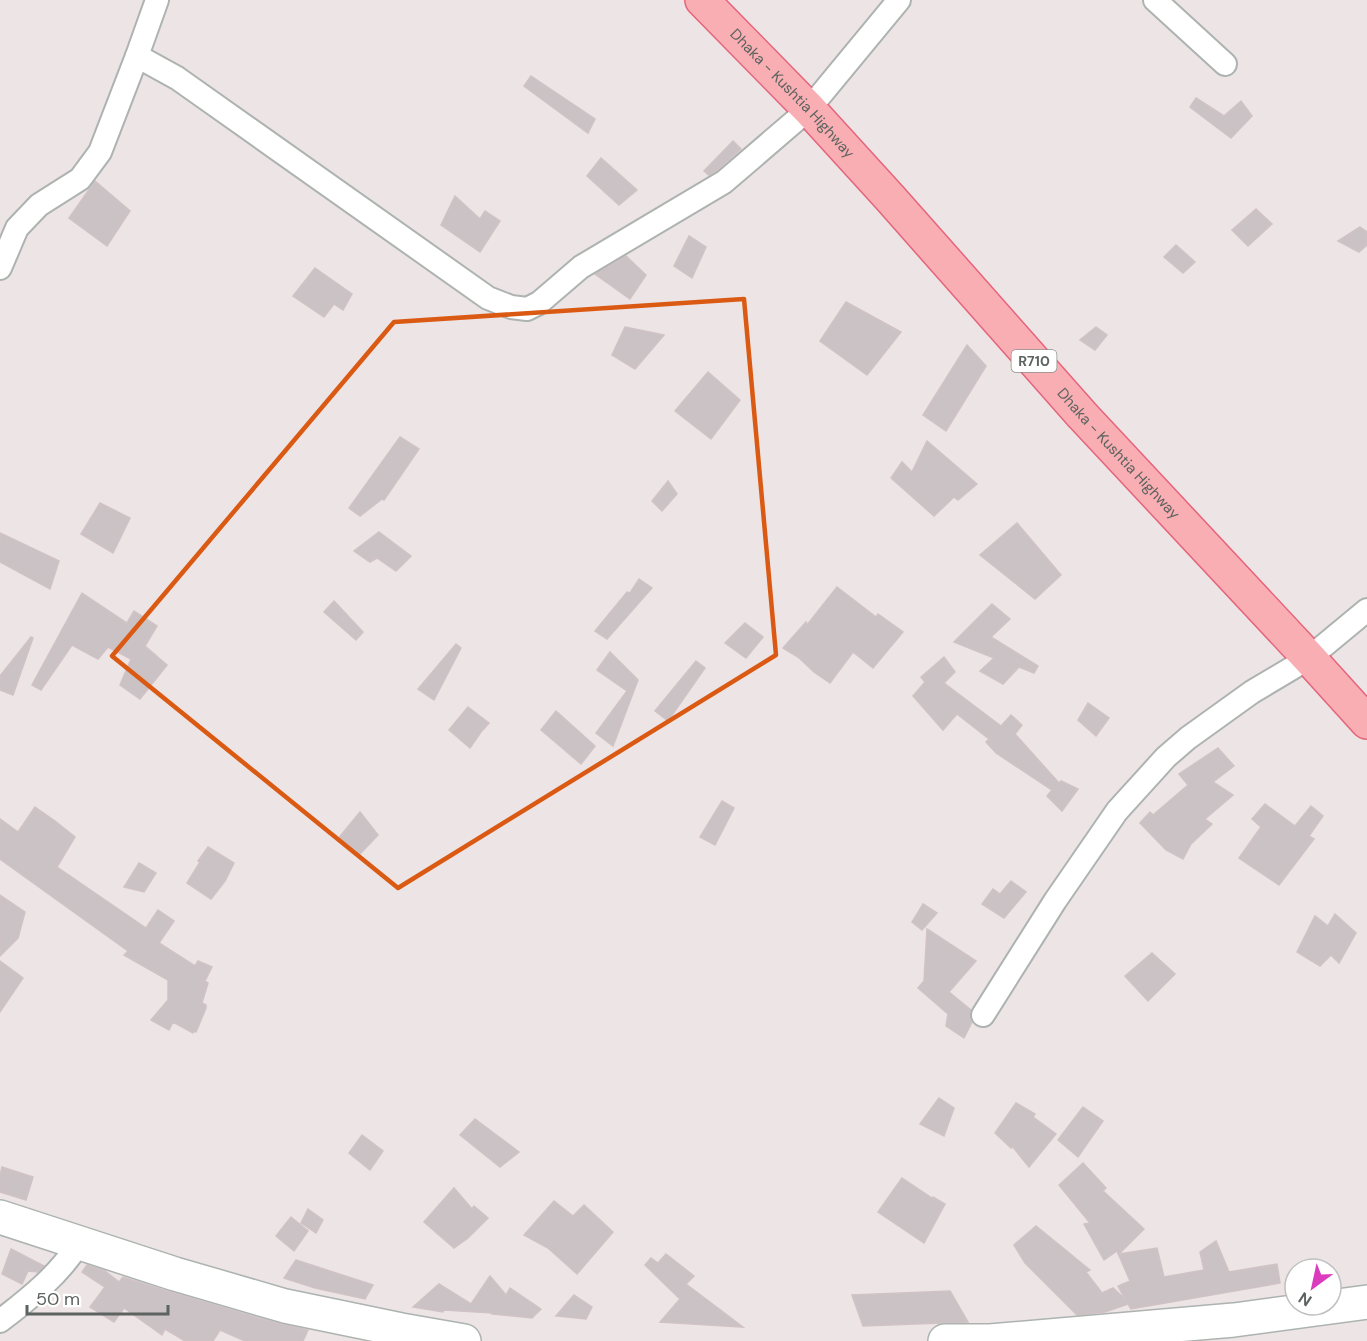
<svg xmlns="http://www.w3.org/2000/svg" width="1367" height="1341" font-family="'DM Sans',sans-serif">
	<rect width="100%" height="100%" fill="#ede4e5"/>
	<g fill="#cac2c4" stroke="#d1c2c5" stroke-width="1.5">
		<path d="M531,76l64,43 -7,14 -64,-47z"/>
		<path d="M1196,98l28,18 17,-15 11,15 -21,22 -41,-31z"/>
		<path d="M733,141l8,8 -25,22 -7,4 -5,-4z"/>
		<path d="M601,158l36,32 -18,15 -32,-29z"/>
		<path d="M95,181l35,30 -23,35 -38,-28z"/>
		<path d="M455,196l25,23 5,-8 15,10 -20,31 -39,-27z"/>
		<path d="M1256,209l16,15 -24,22 -16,-16z"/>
		<path d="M1360,227l7,5v13l-8,7 -21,-11z"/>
		<path d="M689,236l17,11 -14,31 -18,-12z"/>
		<path d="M1176,245l19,17 -12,11 -19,-16z"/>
		<path d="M626,256l20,19 -16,24 -35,-25z"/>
		<path d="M315,268l37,26 -9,16 -9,-6 -10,13 -31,-21z"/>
		<path d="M846,302l55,30 -34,43 -47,-34z"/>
		<path d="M625,327l39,8 -29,34 -23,-14z"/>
		<path d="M1096,327l11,8 -12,15 -15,-10z"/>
		<path d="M967,345l19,21 -40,65 -23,-16z"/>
		<path d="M708,372l32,28 -29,39 -36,-28z"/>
		<path d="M400,437l19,12 -35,51 -2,-1 -22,17 -11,-8z"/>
		<path d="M927,441l50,43 -19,16 -4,-3 -20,19 -43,-38 11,-16 10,10z"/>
		<path d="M668,481l9,13 -15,17 -10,-10z"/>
		<path d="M100,503l30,15 -17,35 -32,-19z"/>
		<path d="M1017,523l44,52 -26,24 -55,-44z"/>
		<path d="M379,532l32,24 -15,15 -19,-13 -7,4 -16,-11z"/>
		<path d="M0,533l59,28 -9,28 -50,-27z"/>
		<path d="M639,579l13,9 -45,51 -12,-8 32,-39 3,1z"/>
		<path d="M837,587l39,30 2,-3 25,18 -30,36 -20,-16 -23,31 -16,-11 -16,-15 -15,-9 23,-26 1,3z"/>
		<path d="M82,593l45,30 7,-12 23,15 -12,20 22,19 -27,34 -20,-14 11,-26 -23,-12 -10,12 -26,-14 -31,45 -9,-5z"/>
		<path d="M334,601l29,31 -7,8 -32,-28z"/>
		<path d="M992,604l18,15 -19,18 47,29 -4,7 -15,-6 -16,17 -23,-13 14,-13 -40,-16z"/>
		<path d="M745,623l18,14 -17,21 -21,-15z"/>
		<path d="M31,637l2,1 -20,57 -13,-5v-14z"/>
		<path d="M456,644l5,4 -27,52 -16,-11z"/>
		<path d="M610,652l28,28 -25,66 -17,-13 31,-42 -30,-21z"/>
		<path d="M944,657l11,15 -11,11 57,43 10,-11 11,10 -7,9 44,49 2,-2 17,8 -16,22 -15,-15 5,-6 -56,-37 -10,-11 3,-3 -32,-25 -14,16 -30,-34 12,-14 -4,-5z"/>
		<path d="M696,661l9,7 -37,53 -13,-10z"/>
		<path d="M1088,703l21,15 -13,18 -18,-16z"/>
		<path d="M468,707l21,16 -8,9 -11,16 -21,-18z"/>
		<path d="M556,711l39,35 -14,18 -40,-34z"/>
		<path d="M1218,748l16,18 -21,16 20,13 -28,24 7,5 -21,20 -8,15 -17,-9 -26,-27 10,-11 3,3 35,-30 -9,-11z"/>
		<path d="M722,801l12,7 -19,37 -15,-8z"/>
		<path d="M1265,804l30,22 16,-20 12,10 -14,20 5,3 -35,46 -40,-27 22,-31 -9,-8z"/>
		<path d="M35,807l20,14 20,16 -18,30 89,61 12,-18 16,11 -15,22 36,23 3,-5 14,6 -7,14 3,2 -6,20 4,2v3l-10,24 -2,-1 -1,2 -20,-11 -4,8 -18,-10 17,-20v-20l-44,-25 4,-4 -128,-92v-40l18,13z"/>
		<path d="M360,812l18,23 -19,20 -22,-15z"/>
		<path d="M208,847l26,16 -9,18 -14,18 -24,-16 13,-21 -2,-1z"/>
		<path d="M139,863l17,10 -12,19 -20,-5z"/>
		<path d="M1011,881l15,11 -22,26 -22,-14 11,-15 7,5z"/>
		<path d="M0,895l25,17 -7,26 -18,18z"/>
		<path d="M923,904l14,9 -15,17 -10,-8z"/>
		<path d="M1335,914l21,19 -17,30 -8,-8 -11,11 -23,-14 18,-36 13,10z"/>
		<path d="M927,929l49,32 -27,31 22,18 -1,5 2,7 -8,16 -18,-12 2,-12 -30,-26 6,-7z"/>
		<path d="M1152,953l23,21 -27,27 -23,-25z"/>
		<path d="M0,961l23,17 -23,34z"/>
		<path d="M939,1098l15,10 -10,28 -24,-12z"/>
		<path d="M1016,1103l19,11 -2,3 23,17 -27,33 -17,-21 -1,2 -16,-15z"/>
		<path d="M1083,1107l20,14 -25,36 -20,-17z"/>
		<path d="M475,1119l44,33 -19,15 -40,-32z"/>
		<path d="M362,1135l21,16 -13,19 -21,-17z"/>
		<path d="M1083,1163l23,25 -3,3 41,38 -25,25 38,-6 7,29 40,-7 -4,-18 16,-11 13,31 48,-8 3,19 -149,26 -3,-5 -23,8 -28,3 -52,-52 -11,-18 22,-19 54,44 -4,2 16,21 11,-5 12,11 -7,-13 12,-5 -13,-30 -13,9 -20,-36 6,-1 -31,-38z"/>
		<path d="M2,1167l31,10 -7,23 -26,-8v-17z"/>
		<path d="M902,1178l30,20 1,-1 12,7 -21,39 -46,-31z"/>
		<path d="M454,1188l18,21 2,-3 14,12 -20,20 -14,10 -30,-26z"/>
		<path d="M554,1201l19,15 11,-11 29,27 -36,42 -29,-26 -24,-13z"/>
		<path d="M308,1209l15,11 -7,13 -15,-10z"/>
		<path d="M291,1217l17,14 -14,20 -18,-15z"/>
		<path d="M11,1249l33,17 -6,6 -10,-1 -6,13 -20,-10z"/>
		<path d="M666,1254l28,22 -8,8 57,43 -83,-5 20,-23 -35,-34 6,-7 7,5z"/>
		<path d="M296,1260l77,25 -8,14 -50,-11 -31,-10z"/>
		<path d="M87,1265l18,6 14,11 4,-5 47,15 110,32 28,6 -5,11h-58l-25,-11 -7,11h-28l-20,-12 -3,6 -38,-27 -10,14 -24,-15 15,-20 -23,-15z"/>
		<path d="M490,1276l16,19 4,-7 31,21 -9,9 -40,-4 1,-1 -49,-3 -1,2 -30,-5 26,-23 32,20z"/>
		<path d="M950,1291l18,31 -105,4 -11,-31z"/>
		<path d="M574,1295l18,12 -6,12 -30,-3z"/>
	</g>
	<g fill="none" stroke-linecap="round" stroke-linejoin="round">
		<g stroke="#adb3b1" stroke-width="26">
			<g id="street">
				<path d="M157,0l-20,56 40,22 311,220 23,9 16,2 12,-6 42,-36 143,-85 85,-73 90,-109"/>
				<path d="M1155,0l70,64"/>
				<path d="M0,268l17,-40 22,-23 41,-26 20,-27 37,-96"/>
				<path d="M983,1015l72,-114 62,-90 49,-54 22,-19 64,-46 57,-34 58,-48"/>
				<path d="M0,1321c29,-22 60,-47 79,-78"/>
			</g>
		</g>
		<g stroke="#acb3b0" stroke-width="36">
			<g id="secondary">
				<path d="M0,1217l175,57 110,32 116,24 63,11"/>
				<path d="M945,1341h45l244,-21 133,-18"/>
			</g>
		</g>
		<g stroke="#e5647b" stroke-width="36">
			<g id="primary">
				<path id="s1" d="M702,0l107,109 82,90 191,216 227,243 58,64"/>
			</g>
		</g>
		<use href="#street" stroke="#fff" stroke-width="22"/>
		<use href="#secondary" stroke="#fff" stroke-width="33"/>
		<use href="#primary" stroke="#f8aeb2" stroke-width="33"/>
	</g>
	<path fill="none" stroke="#da5a14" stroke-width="4.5" stroke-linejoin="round" d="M744,299l32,356 -378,233 -286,-232 282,-334z"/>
	<g text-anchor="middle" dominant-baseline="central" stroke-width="6" stroke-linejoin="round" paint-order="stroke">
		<rect fill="#fff" stroke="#8d9290" stroke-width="1.5" x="1011.5" y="350" width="45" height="22" rx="4.5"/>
		<g font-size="14" font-weight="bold" fill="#5c6360">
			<text x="1034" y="361">R710</text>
		</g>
		<g font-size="15" fill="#5c6360" stroke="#fff">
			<text stroke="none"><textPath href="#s1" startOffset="130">Dhaka - Kushtia Highway</textPath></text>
			<text stroke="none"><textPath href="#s1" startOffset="616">Dhaka - Kushtia Highway</textPath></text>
		</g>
	</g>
	<g transform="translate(1313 1287) rotate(213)"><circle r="28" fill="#ffffff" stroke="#bec1bf" stroke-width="1.5"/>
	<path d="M0-4.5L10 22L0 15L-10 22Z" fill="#da3cbd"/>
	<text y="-9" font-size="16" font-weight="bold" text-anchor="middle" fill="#5c6360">N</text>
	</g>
	<path d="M27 1305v9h141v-9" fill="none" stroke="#5c6360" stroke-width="3"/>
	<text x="36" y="1305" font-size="18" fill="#5c6360" stroke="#ffffff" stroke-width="4.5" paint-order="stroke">50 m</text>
</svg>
